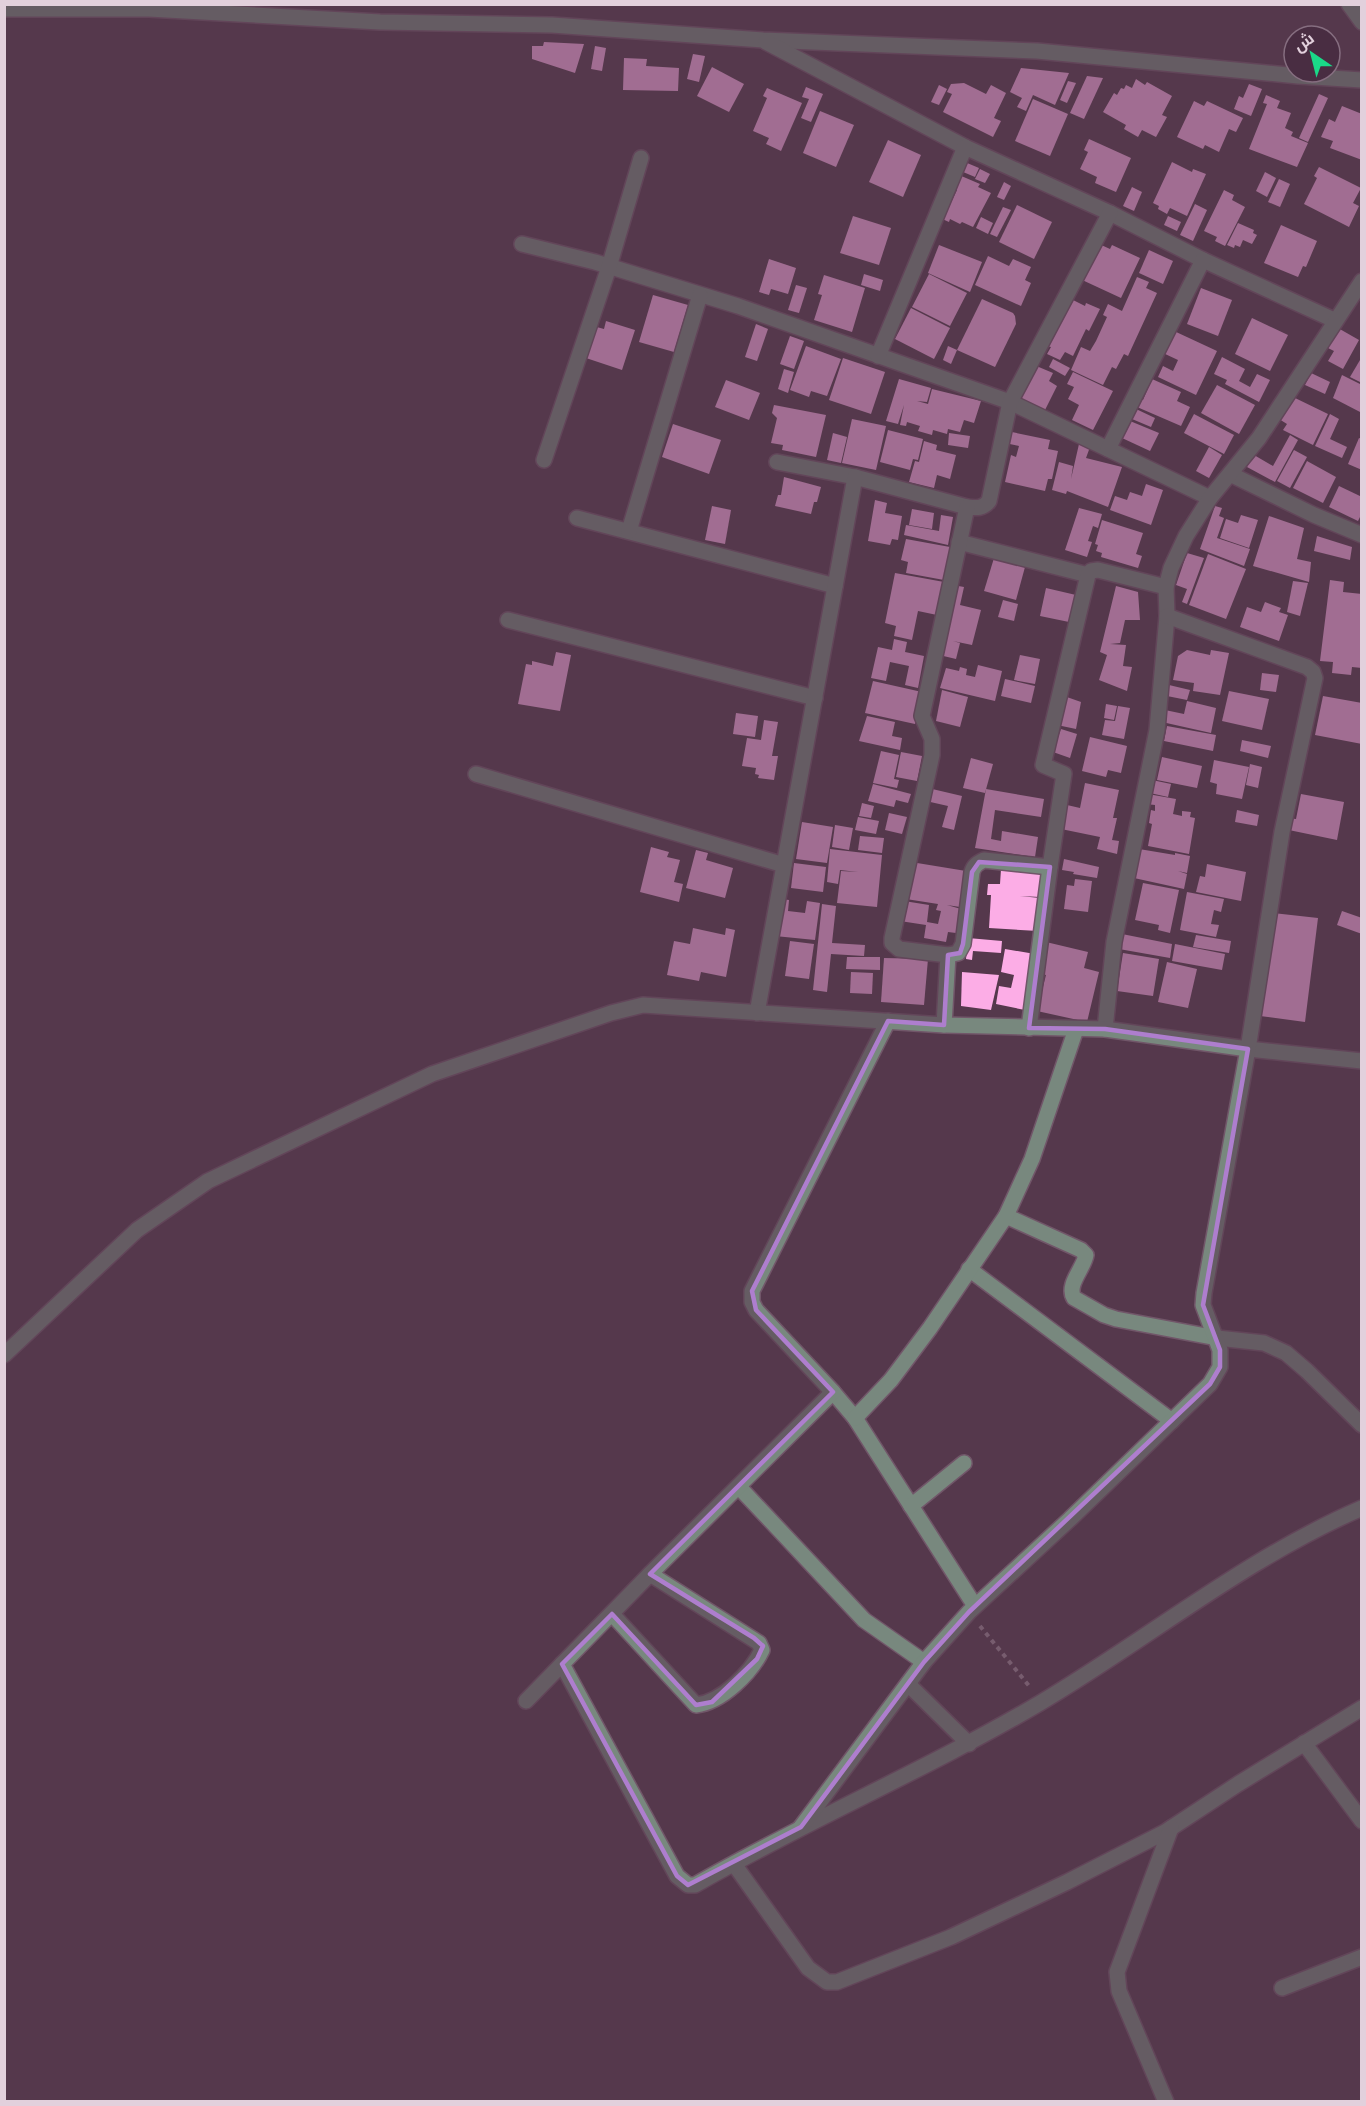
<svg xmlns="http://www.w3.org/2000/svg" width="1366" height="2106" font-family="Arial,Cairo,sans-serif">
	<rect width="100%" height="100%" fill="#55384c"/>
	<g fill="#fcade6">
		<path d="M544,42l40,2 -9,29 -43,-14v-13h11z"/>
		<path d="M595,46l11,2 -4,23 -11,-2z"/>
		<path d="M693,54l12,2 -6,26 -12,-3z"/>
		<path d="M624,58l23,1 -1,7 33,2 -1,23 -55,-1z"/>
		<path d="M712,67l32,17 -15,28 -32,-16z"/>
		<path d="M1021,68l48,5 -14,32 -22,-10 -7,16 -9,-4 5,-9 -12,-6z"/>
		<path d="M1087,76l16,2 -19,41 -14,-6z"/>
		<path d="M1136,79l9,6 2,-3 25,14 -10,19 5,2 -11,20 -14,-7 -4,7 -14,-8 2,-4 -23,-13 11,-19 3,2 4,-7 3,1 2,-4 6,3z"/>
		<path d="M1068,81l8,2 -9,20 -7,-3z"/>
		<path d="M964,83l22,11 5,-9 15,8 -12,25 7,3 -8,16 -50,-25 9,-18 -5,-2 4,-8z"/>
		<path d="M1249,84l13,5 -11,27 -17,-7 5,-13 4,2z"/>
		<path d="M939,85l8,4 -8,16 -8,-3z"/>
		<path d="M806,87l17,7 -12,28 -10,-4 8,-19 -7,-2z"/>
		<path d="M767,88l35,15 -21,48 -15,-7 3,-6 -16,-7 14,-33 -4,-2z"/>
		<path d="M1319,94l9,4 -20,44 -9,-4z"/>
		<path d="M1266,95l14,6 -3,7 14,5 -6,15 8,4 -2,4 17,7 -11,24 -48,-18 18,-45 -4,-1z"/>
		<path d="M1033,99l35,15 -18,42 -35,-15z"/>
		<path d="M1194,101l10,5 3,-5 36,17 -7,14 -7,-3 -10,23 -14,-7 -2,4 -26,-12z"/>
		<path d="M1342,106l20,8v46l-32,-12 3,-7 -12,-4 8,-18 6,3z"/>
		<path d="M820,111l34,14 -18,42 -33,-14z"/>
		<path d="M1089,139l42,19 -15,34 -21,-9 2,-6 -17,-8 8,-17 -4,-2z"/>
		<path d="M888,140l33,15 -18,42 -34,-15z"/>
		<path d="M960,160l19,8 -4,9 -19,-8z"/>
		<path d="M1172,162l20,10 1,-3 13,5 -19,42 -17,-8 -3,6 -9,-5 1,-3 -6,-3z"/>
		<path d="M1319,167l42,21 -8,15 6,3 -10,21 -45,-23 13,-26 -3,-2z"/>
		<path d="M980,169l10,5 -5,9 -10,-4z"/>
		<path d="M1265,172l11,6 -9,19 -11,-6z"/>
		<path d="M959,175l21,9 -2,3 13,6 -18,34 -11,-5 -2,2 -10,-5 -1,3 -9,-4 3,-4 2,1 12,-25 -5,-2z"/>
		<path d="M1279,179l11,5 -10,23 -12,-5z"/>
		<path d="M1004,182l7,4 -7,14 -7,-3z"/>
		<path d="M1132,187l10,5 -8,19 -11,-5z"/>
		<path d="M1224,190l10,5 -2,5 13,7 -20,39 -10,-5 2,-4 -13,-6z"/>
		<path d="M1195,204l12,6 -14,31 -13,-6z"/>
		<path d="M1017,205l35,17 -18,37 -35,-17z"/>
		<path d="M1003,207l8,3 -14,27 -7,-3z"/>
		<path d="M853,216l38,12 -12,37 -39,-12z"/>
		<path d="M1168,216l13,6 -4,9 -13,-6z"/>
		<path d="M981,217l12,6 -5,11 -12,-6z"/>
		<path d="M1238,223l16,7 -1,3 4,2 -5,9 -9,-4 -3,7 -5,-2 -1,3 -7,-3z"/>
		<path d="M1281,225l36,16 -11,26 -3,-1 -5,11 -34,-14z"/>
		<path d="M1097,243l13,6 2,-4 28,13 -19,40 -41,-19z"/>
		<path d="M939,245l43,17 -12,30 -42,-19z"/>
		<path d="M1149,250l24,11 -10,23 -24,-11z"/>
		<path d="M988,256l21,10 4,-7 18,8 -6,13 6,3 -10,23 -46,-21z"/>
		<path d="M769,259l27,9 -8,26 -17,-5 -2,6 -10,-3z"/>
		<path d="M864,274l19,6 -3,11 -19,-6z"/>
		<path d="M929,274l38,19 -17,33 -38,-19z"/>
		<path d="M824,275l41,13 -13,44 -38,-12 8,-25 -4,-1z"/>
		<path d="M1137,277l12,5 -3,6 11,5 -29,63 -4,-2 -8,15 -4,-2 -9,18 -32,-15 10,-23 9,4 6,-10 11,-24 -4,-2 5,-11 14,7z"/>
		<path d="M796,285l11,3 -8,25 -11,-3z"/>
		<path d="M1201,288l31,12 -14,36 -31,-12z"/>
		<path d="M653,295l35,10 -14,47 -35,-10z"/>
		<path d="M1067,297l18,9 1,-3 14,6 -11,22 -3,-2 -13,27 -8,-4 -5,8 -13,-6 4,-7 -5,-1z"/>
		<path d="M982,299l31,14 2,3 1,8 -21,43 -38,-17z"/>
		<path d="M911,308l39,20 -16,31 -39,-20z"/>
		<path d="M1252,318l36,17 -18,36 -35,-17z"/>
		<path d="M606,321l29,9 -13,40 -39,-13 10,-31 11,3z"/>
		<path d="M756,324l12,5 -11,32 -12,-4z"/>
		<path d="M1338,328l21,12 -16,29 -15,-8 6,-10 -6,-3z"/>
		<path d="M1174,331l43,20 -21,44 -38,-18 5,-11 10,5 5,-11 -15,-7z"/>
		<path d="M790,336l14,5 -10,28 -14,-5z"/>
		<path d="M806,346l35,13 -14,37 -16,-5 -2,6 -19,-7z"/>
		<path d="M948,346l9,4 -6,14 -8,-4z"/>
		<path d="M1222,357l23,12 -6,12 11,6 7,-13 13,6 -11,22 -34,-18 2,-4 -13,-6z"/>
		<path d="M843,358l42,14 -14,42 -42,-14z"/>
		<path d="M1053,359l17,9 -5,8 -16,-9z"/>
		<path d="M1360,360l2,1v22l-12,-6z"/>
		<path d="M1034,365l19,8 -4,8 8,5 -12,24 -29,-12z"/>
		<path d="M784,369l10,3 -6,21 -10,-4z"/>
		<path d="M1073,372l40,19 -20,39 -21,-10 7,-15 -11,-6 6,-12 -7,-3z"/>
		<path d="M1311,373l19,9 -5,12 -20,-9z"/>
		<path d="M1342,375l20,10v28l-29,-15z"/>
		<path d="M899,379l32,9 -4,14 -10,-1 11,3 4,-15 49,12 -7,22 -10,-3 -4,12 -12,-3 -1,5 -14,-4 -1,5 -14,-4 2,-5 -13,-4 -1,4 -6,-1 4,-20 -6,19 -12,-3z"/>
		<path d="M1152,379l29,13 -4,9 13,6 -9,19 -44,-19 3,-8 3,1z"/>
		<path d="M726,380l34,13 -11,27 -34,-13z"/>
		<path d="M1217,385l38,20 -16,29 -38,-21z"/>
		<path d="M1293,397l35,17 -15,31 -30,-15 4,-6 -8,-5z"/>
		<path d="M774,405l52,10 -10,42 -34,-7 1,-5 -12,-2 6,-25 -5,-5z"/>
		<path d="M1136,409l19,9 -4,9 -19,-8z"/>
		<path d="M1194,414l40,21 -10,19 -40,-21z"/>
		<path d="M1330,414l9,5 -9,20 17,8 -5,11 -27,-12z"/>
		<path d="M852,419l34,7 -10,44 -34,-7z"/>
		<path d="M1130,421l29,12 -9,18 -28,-13z"/>
		<path d="M673,424l48,16 -12,34 -47,-17z"/>
		<path d="M888,430l35,9 -5,21 -5,-1 -3,11 -30,-8z"/>
		<path d="M1007,431l43,9 -2,9 10,2 -6,28h-4l-3,12 -40,-9 6,-27 5,2 3,-11 -14,-3z"/>
		<path d="M833,433l14,4 -6,26 -14,-3z"/>
		<path d="M949,433l21,3 -2,12 -20,-3z"/>
		<path d="M1290,435l8,5 -23,42 -28,-15 7,-12 19,11z"/>
		<path d="M1359,438l3,1v31l-14,-6z"/>
		<path d="M924,441l13,4 -1,5 20,5 -6,24 -13,-4 -3,13 -25,-6 6,-21 4,1z"/>
		<path d="M1079,444l11,3 -4,11 36,9 -14,40 -41,-16 -1,3 -14,-4 7,-28 14,4 -2,13z"/>
		<path d="M1209,447l13,8 -13,23 -13,-7z"/>
		<path d="M1294,450l13,7 -17,31 -13,-7z"/>
		<path d="M1307,461l29,16 -13,26 -30,-15z"/>
		<path d="M784,477l37,10 -4,15h-3l-3,12 -36,-8 3,-11h3z"/>
		<path d="M1146,484l17,6 -12,35 -41,-15 5,-14 12,4 3,-8 12,4z"/>
		<path d="M1339,486l23,11v16l-4,8 -29,-14z"/>
		<path d="M875,500l12,3 -2,10 17,3 -4,24 -6,-1 -2,6 -22,-4z"/>
		<path d="M712,506l19,4 -6,34 -20,-4z"/>
		<path d="M1215,506l7,2 -3,8 5,2 -7,20 33,11 -6,17 -44,-17z"/>
		<path d="M1079,508l23,6 -4,14 -5,-2 -5,15 4,1 -5,15 -22,-7z"/>
		<path d="M912,509l22,4 -2,16 -23,-4z"/>
		<path d="M941,515l12,2 -5,28 -44,-10 2,-10 33,6z"/>
		<path d="M1241,515l17,5 -9,28 -29,-10 6,-19 12,4z"/>
		<path d="M1269,516l35,12 -7,31 14,3 -2,20 -56,-16z"/>
		<path d="M1102,520l41,13 -7,21 6,2 -4,12 -37,-11 1,-4 -6,-2 2,-6 -3,-1z"/>
		<path d="M1317,536l35,11 -2,13 -36,-9z"/>
		<path d="M906,539l44,8 -6,33 -38,-7 2,-11 -7,-2z"/>
		<path d="M1187,553l17,5 -17,46 -5,-2 5,-13 -11,-4z"/>
		<path d="M1208,554l38,15 -20,50 -37,-14z"/>
		<path d="M994,558l31,9 -9,33 -32,-9z"/>
		<path d="M895,573l49,9 -7,33 -19,-4 -6,29 -18,-4 2,-10 -11,-3z"/>
		<path d="M1330,580l14,2 -1,10 19,2v74l-10,-1 -1,8 -19,-2 1,-11 -13,-1z"/>
		<path d="M1293,581l15,2 -8,33 -13,-4z"/>
		<path d="M953,585l11,2 -4,18 21,5 -9,35 -19,-4 7,2 -4,16 -21,-5z"/>
		<path d="M1116,586l22,6 2,28h-15l-5,23 -10,1 16,1 -3,21 9,1 -5,24 -28,-11 8,-25 -7,-3z"/>
		<path d="M1046,588l30,7 -7,27 -29,-6z"/>
		<path d="M1003,600l15,4 -4,17 -16,-4z"/>
		<path d="M1265,602l16,6 -2,4 9,3 -9,26 -39,-14 7,-20 14,5z"/>
		<path d="M894,639l13,3 -2,10 19,4 -6,32 -13,-3 4,-19 -19,-4 -4,19 -15,-3 7,-31 14,3z"/>
		<path d="M1187,650l23,5 1,-5 18,3 -9,42 -27,-4 1,-8 -21,-3 5,-24z"/>
		<path d="M556,652l15,3 -11,56 -42,-7 8,-40 6,1v-4l21,5z"/>
		<path d="M1020,655l20,4 -5,25 -21,-4z"/>
		<path d="M978,665l24,6 -7,30 -55,-13 6,-20 13,3 1,-4 7,2 -1,6 9,2z"/>
		<path d="M1262,673l17,2 -3,17 -16,-2z"/>
		<path d="M1005,679l30,7 -4,17 -30,-7z"/>
		<path d="M873,681l49,11 -7,32 -50,-11z"/>
		<path d="M1169,685l21,5 -3,10 -20,-4z"/>
		<path d="M942,690l26,7 -8,30 -24,-6z"/>
		<path d="M1229,691l40,8 -7,31 -40,-9z"/>
		<path d="M1064,696l17,6 -5,27 -19,-4z"/>
		<path d="M1323,696l39,7v41l-47,-9z"/>
		<path d="M1187,701l29,7 -5,25 -49,-11 3,-12 19,4z"/>
		<path d="M1106,704l11,2 -3,14 -10,-2z"/>
		<path d="M1118,706l12,2 -6,31 -22,-4 3,-15 10,1z"/>
		<path d="M736,713l22,3 -3,21 -22,-3z"/>
		<path d="M867,716l28,6 -3,14 10,2 -2,12 -41,-9z"/>
		<path d="M764,720l14,2 -6,34h6l-4,24 -16,-2 1,-3 -4,-1 1,-6 -14,-2 5,-28 14,2z"/>
		<path d="M1167,726l49,9 -3,16 -49,-10z"/>
		<path d="M1061,729l16,5 -7,24 -17,-6z"/>
		<path d="M1090,737l37,9 -6,27 -13,-3 -2,7 -24,-6z"/>
		<path d="M1242,740l29,6 -3,12 -28,-7z"/>
		<path d="M881,751l18,4 -5,24 5,1 -2,8 -24,-5z"/>
		<path d="M901,752l21,4 -5,25 -21,-4z"/>
		<path d="M1162,757l40,9 -5,22 -40,-8z"/>
		<path d="M971,758l22,6 -8,29 -22,-5z"/>
		<path d="M1214,760l35,7 -7,32 -26,-5 1,-10 -7,-2z"/>
		<path d="M1250,764l12,3 -4,21 -12,-3z"/>
		<path d="M1152,780l19,4 -3,13 -18,-4z"/>
		<path d="M1085,783l34,7 -6,28h4l-5,22 7,1 -2,13 -20,-5 3,-12 -39,-8 6,-24 13,3z"/>
		<path d="M873,784l38,10 -3,9 -12,-3 -2,7 -26,-6z"/>
		<path d="M928,788l34,8 -8,34 -12,-3 6,-21 -22,-5z"/>
		<path d="M986,789l58,10 -3,18 -46,-7 -4,29 10,2 1,-10 36,6 -3,20 -60,-9z"/>
		<path d="M1148,794l28,5 -3,15 9,2v-5l9,1 -1,5 5,1 -6,36 -41,-8 4,-22 -3,-1 2,-13 4,1v-6l-9,-1z"/>
		<path d="M1301,794l43,8 -7,38 -53,-11 3,-11 9,1z"/>
		<path d="M862,803l12,3 -3,12 -12,-2z"/>
		<path d="M1237,810l22,5 -2,11 -22,-4z"/>
		<path d="M889,813l18,4 -5,17 -17,-4z"/>
		<path d="M858,817l21,4 -3,13 -21,-4z"/>
		<path d="M802,822l31,5 -6,36 -31,-4z"/>
		<path d="M835,825l18,3 -4,22 -17,-3z"/>
		<path d="M860,836l24,2 -2,15 -24,-3z"/>
		<path d="M651,847l18,5 -2,5 13,3 -6,22 9,2 -4,18 -39,-10z"/>
		<path d="M830,849l52,6 -5,52 -40,-4 4,-32 17,1 -18,-2 -2,14 -11,-2z"/>
		<path d="M1139,849l36,6v-2l15,3 -3,17 -9,-2 9,3 -3,15 -50,-11z"/>
		<path d="M696,850l12,3 -2,7 27,8 -8,30 -39,-10z"/>
		<path d="M1064,859l35,8 -2,11 -24,-4 1,-2 -12,-2z"/>
		<path d="M911,862l55,9 -6,36 -13,-2 14,4 -5,24 -8,-1 -2,10 -22,-4 2,-13 -26,-4 4,-20 25,4 -2,17 11,2 3,-13 -5,-1 2,-6 -32,-5z"/>
		<path d="M794,863l32,4 -3,25 -32,-4z"/>
		<path d="M1207,864l39,8 -5,29 -45,-9 4,-16 5,1z"/>
		<path d="M1001,869l41,3 -2,25 -20,-1 20,2 -2,33 -49,-3 2,-33h-4l1,-11h12z"/>
		<path d="M1075,879l17,2 -4,31 -24,-3 3,-24 7,1z"/>
		<path d="M1143,883l36,7 -9,43 -12,-3 1,-5 -24,-5z"/>
		<path d="M1187,892l37,7 -3,13 -7,-2 -3,14 8,1 -3,12 -36,-7z"/>
		<path d="M782,899l7,1 -1,11 17,2 2,-12 13,2 -5,37 -40,-4z"/>
		<path d="M822,904l14,2 -4,37 33,2 -1,11 -33,-2 -4,38 -14,-2z"/>
		<path d="M1342,911l20,7v16l-25,-9z"/>
		<path d="M1273,913l45,5 -13,104 -45,-6z"/>
		<path d="M693,928l32,7 1,-7 9,2 -9,47 -25,-5 -2,9 -32,-6 7,-34 16,3z"/>
		<path d="M1122,934l50,10 -2,14 -51,-9z"/>
		<path d="M1196,935l35,6 -2,12 -36,-6z"/>
		<path d="M968,938l34,3 -1,12 -28,-2 -1,9 -6,-1z"/>
		<path d="M790,941l24,3 -5,35 -24,-3z"/>
		<path d="M1046,942l42,10 -4,16 15,4 -12,50 -50,-11 9,-36 -7,-2z"/>
		<path d="M1175,944l50,10 -3,16 -50,-9z"/>
		<path d="M1005,949l30,5 -10,56 -29,-6 3,-18 12,2 3,-13 -13,-3z"/>
		<path d="M1123,953l36,6 -6,37 -36,-5z"/>
		<path d="M847,957h33v13l-34,-1z"/>
		<path d="M884,958l44,1 -4,46 -43,-3z"/>
		<path d="M1167,962l30,7 -9,39 -30,-6z"/>
		<path d="M851,972l22,1 -1,21 -22,-1z"/>
		<path d="M962,972l37,3 -8,35 -30,-4z"/>
	</g>
	<g fill="none" stroke-linecap="round" stroke-linejoin="round">
		<g stroke="#715669" stroke-width="18">
			<g id="minor">
				<path d="M1349,4l13,18"/>
				<path d="M4,9h145l231,13 172,3 211,15 274,11 261,25 64,4"/>
				<path d="M766,42l199,105 145,66 93,47 131,60"/>
				<path d="M522,244l73,18 143,44 272,96 200,96"/>
				<path d="M878,356l87,-209"/>
				<path d="M1108,449l95,-189"/>
				<path d="M544,460l65,-193 32,-109"/>
				<path d="M777,462l78,15 112,30c9,1 16,2 22,-6l21,-99 100,-189"/>
				<path d="M1230,474l84,41 48,20"/>
				<path d="M577,518l258,68"/>
				<path d="M629,531l71,-236"/>
				<path d="M959,542l129,33"/>
				<path d="M508,620l307,78"/>
				<path d="M476,774l308,91"/>
				<path d="M948,955l10,-2 5,-9 9,-72c2,-7 6,-9 12,-12l66,7"/>
				<path d="M757,1013l98,-536"/>
				<path d="M944,1025l4,-70 -49,-6 -7,-6v-5l40,-183v-16l-10,-23 45,-209"/>
				<path d="M1029,1028l21,-161 14,-93 -21,-9 45,-190 3,-4 7,-1 68,17"/>
				<path d="M1105,1029l9,-87 43,-212 10,-114 -1,-29 5,-19 15,-32 24,-38 49,-60 103,-157"/>
				<path d="M1006,1216l75,34 5,5c-2,13 -20,30 -12,43l30,17 12,4 101,19 47,5 22,10 21,18 55,54"/>
				<path d="M969,1269l203,152"/>
				<path d="M4,1355l133,-125 71,-49 224,-107 179,-61 32,-8 301,20 161,4 143,20 114,12"/>
				<path d="M833,1392l22,26 120,188"/>
				<path d="M855,1418l36,-38 39,-52 76,-112 26,-57 44,-130"/>
				<path d="M739,1487l125,133 60,42"/>
				<path d="M911,1506l53,-43"/>
				<path d="M612,1614l84,91c26,-3 55,-32 66,-55l-3,-7 -109,-69"/>
				<path d="M562,1664l115,212 11,9h7c113,-65 233,-116 345,-182 108,-64 206,-145 322,-195"/>
				<path d="M908,1684l61,60"/>
				<path d="M526,1701l124,-127 183,-182 -77,-82 -4,-8v-11l136,-270"/>
				<path d="M1304,1743l58,78"/>
				<path d="M801,1827l123,-165 45,-50 101,-93 140,-135 10,-17v-17l-17,-45 1,-12 44,-244 34,-217 33,-154 -2,-6 -6,-5 -140,-51"/>
				<path d="M734,1864l74,104 19,14h10l114,-45 116,-55 98,-50 73,-48 124,-76"/>
				<path d="M1282,1988l80,-31"/>
				<path d="M1166,2102l-47,-111 -2,-19 54,-144"/>
			</g>
		</g>
		<path stroke="#9f8898" stroke-width="4" stroke-dasharray="4.5 4.5" stroke-linecap="butt" d="M980,1626l50,61"/>
		<use href="#minor" stroke="#78887e" stroke-width="15"/>
	</g>
	<path d="M0 0H1366V2106H0ZM979,862l71,5 -21,161 76,1 143,20 -45,256 17,45v17l-10,17 -241,228 -45,50 -123,165 -113,58 -11,-9 -115,-212 50,-50 84,91 16,-3 45,-43 6,-13 -9,-8 -104,-64 183,-182 -77,-82 -4,-19 136,-270 56,4 4,-70 12,-2 3,-9 9,-72z" fill="#55384c" fill-opacity=".55" fill-rule="evenodd"/>
	<path fill="none" stroke="#ae7ece" stroke-width="4.5" stroke-linejoin="round" d="M979,862l71,5 -21,161 76,1 143,20 -45,256 17,45v17l-10,17 -241,228 -45,50 -123,165 -113,58 -11,-9 -115,-212 50,-50 84,91 16,-3 45,-43 6,-13 -9,-8 -104,-64 183,-182 -77,-82 -4,-19 136,-270 56,4 4,-70 12,-2 3,-9 9,-72z"/>
	<rect width="1366" height="2106" fill="none" stroke="#e2d0dc" stroke-width="12"/>
	<g transform="translate(1312 54) rotate(325)"><circle r="28" fill="#492d42" stroke="#866e80" stroke-width="1.5"/>
	<path d="M0-4.5L10 22L0 15L-10 22Z" fill="#1ad988"/>
	<text y="-9" font-size="16" font-weight="bold" text-anchor="middle" fill="#e2d0dc">ش</text>
	</g>
</svg>
